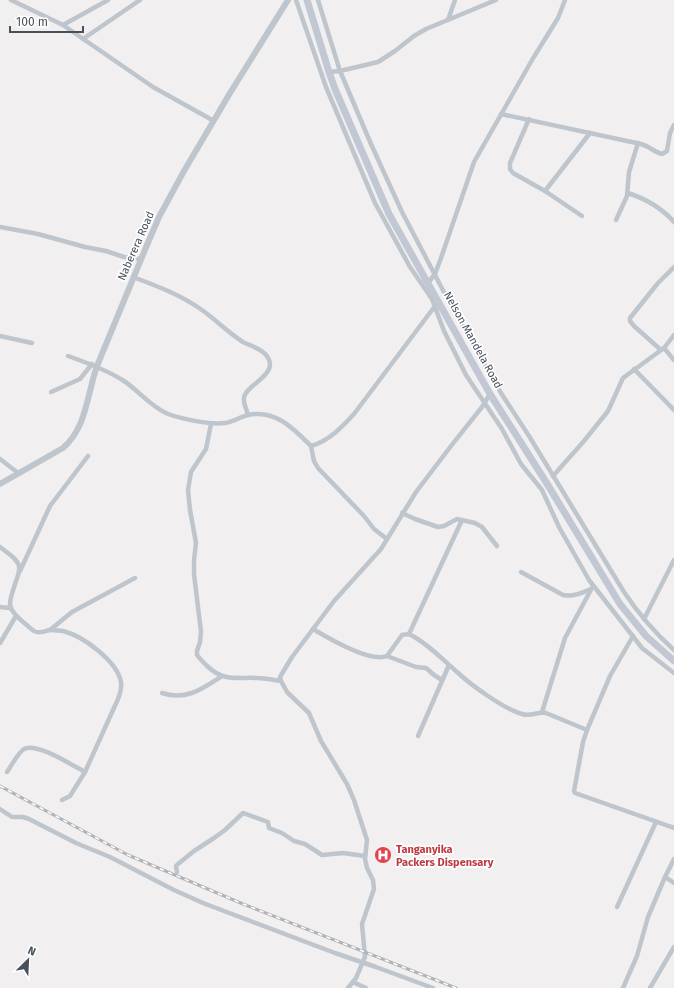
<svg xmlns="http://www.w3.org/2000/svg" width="674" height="988" font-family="'Fira Sans',sans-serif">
	<rect width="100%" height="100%" fill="#f1efef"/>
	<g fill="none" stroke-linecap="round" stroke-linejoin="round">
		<g stroke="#bec5cd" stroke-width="4.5">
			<path d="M11,0l52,25 90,62 61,34"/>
			<path d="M296,0l30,87 49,116 35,64 22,32 12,32 22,44 36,54 19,35 21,26 17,37 30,53 53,68 32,25"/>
			<path d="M318,0l22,71 31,73 31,68 44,84 55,97 28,43 95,156c14,21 31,41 50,58"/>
			<path d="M448,20l7,-20"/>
			<path d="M63,25l45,-25"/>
			<path d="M83,39l57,-39"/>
			<path d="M329,72l11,-1 38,-9 17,-11 19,-15 12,-7 70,-29"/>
			<path d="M501,114l140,30c8,2 13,8 21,10l5,-3 3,-18 4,-8"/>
			<path d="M529,119l-19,44v6l3,4 32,18 37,25"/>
			<path d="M545,191l45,-58"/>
			<path d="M628,193c18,6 33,14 46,29"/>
			<path d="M616,220l11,-24 2,-24 9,-29"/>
			<path d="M0,227l38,7 47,13 21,4 18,6 17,2"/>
			<path d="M133,277c24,9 48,18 69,33 14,10 27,23 41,32 10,5 27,9 27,23 -1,13 -25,22 -26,33 -1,5 3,12 4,17"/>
			<path d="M428,283l7,-9 6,-16 33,-96 58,-102 26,-42 7,-18"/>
			<path d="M0,336l32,7"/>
			<path d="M664,348l10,12"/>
			<path d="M661,350l-27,-24 -4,-5v-3l28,-35 16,-16"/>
			<path d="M68,356c20,7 39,14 56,25 15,10 27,26 44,33 14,5 42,11 57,9 8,-1 15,-6 23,-8 27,-6 45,13 63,31 18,-5 31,-19 43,-32l81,-108"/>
			<path d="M634,369l40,41"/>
			<path d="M51,392l29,-13 12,-15"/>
			<path d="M211,424l-5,25 -15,23 -3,18 2,20 6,33 -2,17v14l7,58 -1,10 -3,9v4c3,4 7,8 10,11 17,16 29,11 50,12 8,0 16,2 24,3"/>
			<path d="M311,446l3,15 4,7 46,48 10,13 13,10"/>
			<path d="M0,459l18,14"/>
			<path d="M553,476l31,-35 24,-30 15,-33 41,-30 10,-13"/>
			<path d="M402,513l13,6 23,8 6,-1 13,-7 18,4 7,4 15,19"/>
			<path d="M0,547c6,5 17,11 19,19 1,6 -1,10 -3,15 -6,20 -12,25 6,40 4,3 7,7 12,10 6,4 11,-1 17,-1 4,0 9,1 12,1 20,5 54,30 58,51 1,6 -1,12 -3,17l-33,73 -15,24 -8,4"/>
			<path d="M20,571l30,-65 38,-50"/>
			<path d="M521,572l42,23c10,2 19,-2 28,-6"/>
			<path d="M0,607l10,1"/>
			<path d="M644,619l30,-59"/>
			<path d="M313,629c15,9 58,34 74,27l15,-21 7,-1c18,9 33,25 48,38 14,13 47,37 65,42 9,3 16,-3 24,-1l41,17"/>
			<path d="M50,630l22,-18 63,-34"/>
			<path d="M409,634l53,-114"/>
			<path d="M633,636l-23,40 -23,54 -4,12 -9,49 1,2 99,35"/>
			<path d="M0,643l16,-27"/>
			<path d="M387,656l29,11 10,1 8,7 8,5"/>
			<path d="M162,693c24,8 40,-4 60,-17"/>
			<path d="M542,712l23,-74 28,-52"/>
			<path d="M418,736l31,-71"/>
			<path d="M7,772c4,-6 11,-19 17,-23 13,-7 49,17 61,23"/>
			<path d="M0,809l12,8h11l6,2 47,24 34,14 64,33 29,13 132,50 41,14 57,21"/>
			<path d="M177,872l-1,-6 2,-2 16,-13 20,-13 11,-8 18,-17 25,9 1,6 13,5 12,8 11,3 17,11 21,-2 22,3"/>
			<path d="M665,877l9,6"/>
			<path d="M617,907l39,-85"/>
			<path d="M353,982l13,6"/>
			<path d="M348,988l8,-10 9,-21 -3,-33 12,-35 -1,-9 -6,-12 -2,-9 2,-19 -13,-40 -7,-16 -26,-43 -12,-28 -22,-21 -6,-11 -1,-4 12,-20 42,-56 47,-52 35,-57 35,-46 31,-39 8,-13"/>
			<path d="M623,988l14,-32 11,-39 17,-40 9,-18"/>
			<path d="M650,988l24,-41"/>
		</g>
		<path stroke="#bec5cd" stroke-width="6" d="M0,484l63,-36c24,-21 24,-54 34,-82l50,-121 12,-28 25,-46 46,-78 58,-93"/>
		<path stroke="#c1c8d4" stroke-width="7" d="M307,0l22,72 6,17 54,125 101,180 56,88 74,122 26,32 28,25"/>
		<g stroke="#b1b3b9" stroke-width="3">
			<path id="rail" d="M0,786l128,69 115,49 213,84"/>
		</g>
		<use href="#rail" stroke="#fff" stroke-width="1.5" stroke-dasharray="4.5" stroke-linecap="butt"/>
	</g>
	<defs>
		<g id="hospital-disc" transform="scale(0.9)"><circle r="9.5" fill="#e0444e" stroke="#fff"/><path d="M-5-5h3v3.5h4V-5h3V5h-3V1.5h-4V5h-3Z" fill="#fff"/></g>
	</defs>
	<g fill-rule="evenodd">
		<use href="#hospital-disc" x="383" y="855"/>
	</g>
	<g text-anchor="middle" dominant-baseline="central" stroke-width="3.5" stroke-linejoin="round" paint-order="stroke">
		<g font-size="11" fill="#48505b" stroke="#fff">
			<text transform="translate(136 246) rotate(-66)">Naberera Road</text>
			<text transform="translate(473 340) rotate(61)">Nelson Mandela Road</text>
		</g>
		<g font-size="11" font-weight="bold" fill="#be3a42" stroke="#fff" text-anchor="start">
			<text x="396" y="849">Tanganyika<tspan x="396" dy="13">Packers Dispensary</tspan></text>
		</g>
	</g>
	<g transform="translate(28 960) rotate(24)" stroke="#ffffff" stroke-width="3" paint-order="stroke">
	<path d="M0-3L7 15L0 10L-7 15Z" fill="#48505b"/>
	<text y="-6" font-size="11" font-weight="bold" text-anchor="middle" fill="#48505b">N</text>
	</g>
	<path d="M10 26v6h73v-6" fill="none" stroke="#48505b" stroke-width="2"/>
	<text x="16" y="26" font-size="12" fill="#48505b" stroke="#ffffff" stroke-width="3" paint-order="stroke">100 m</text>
</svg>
